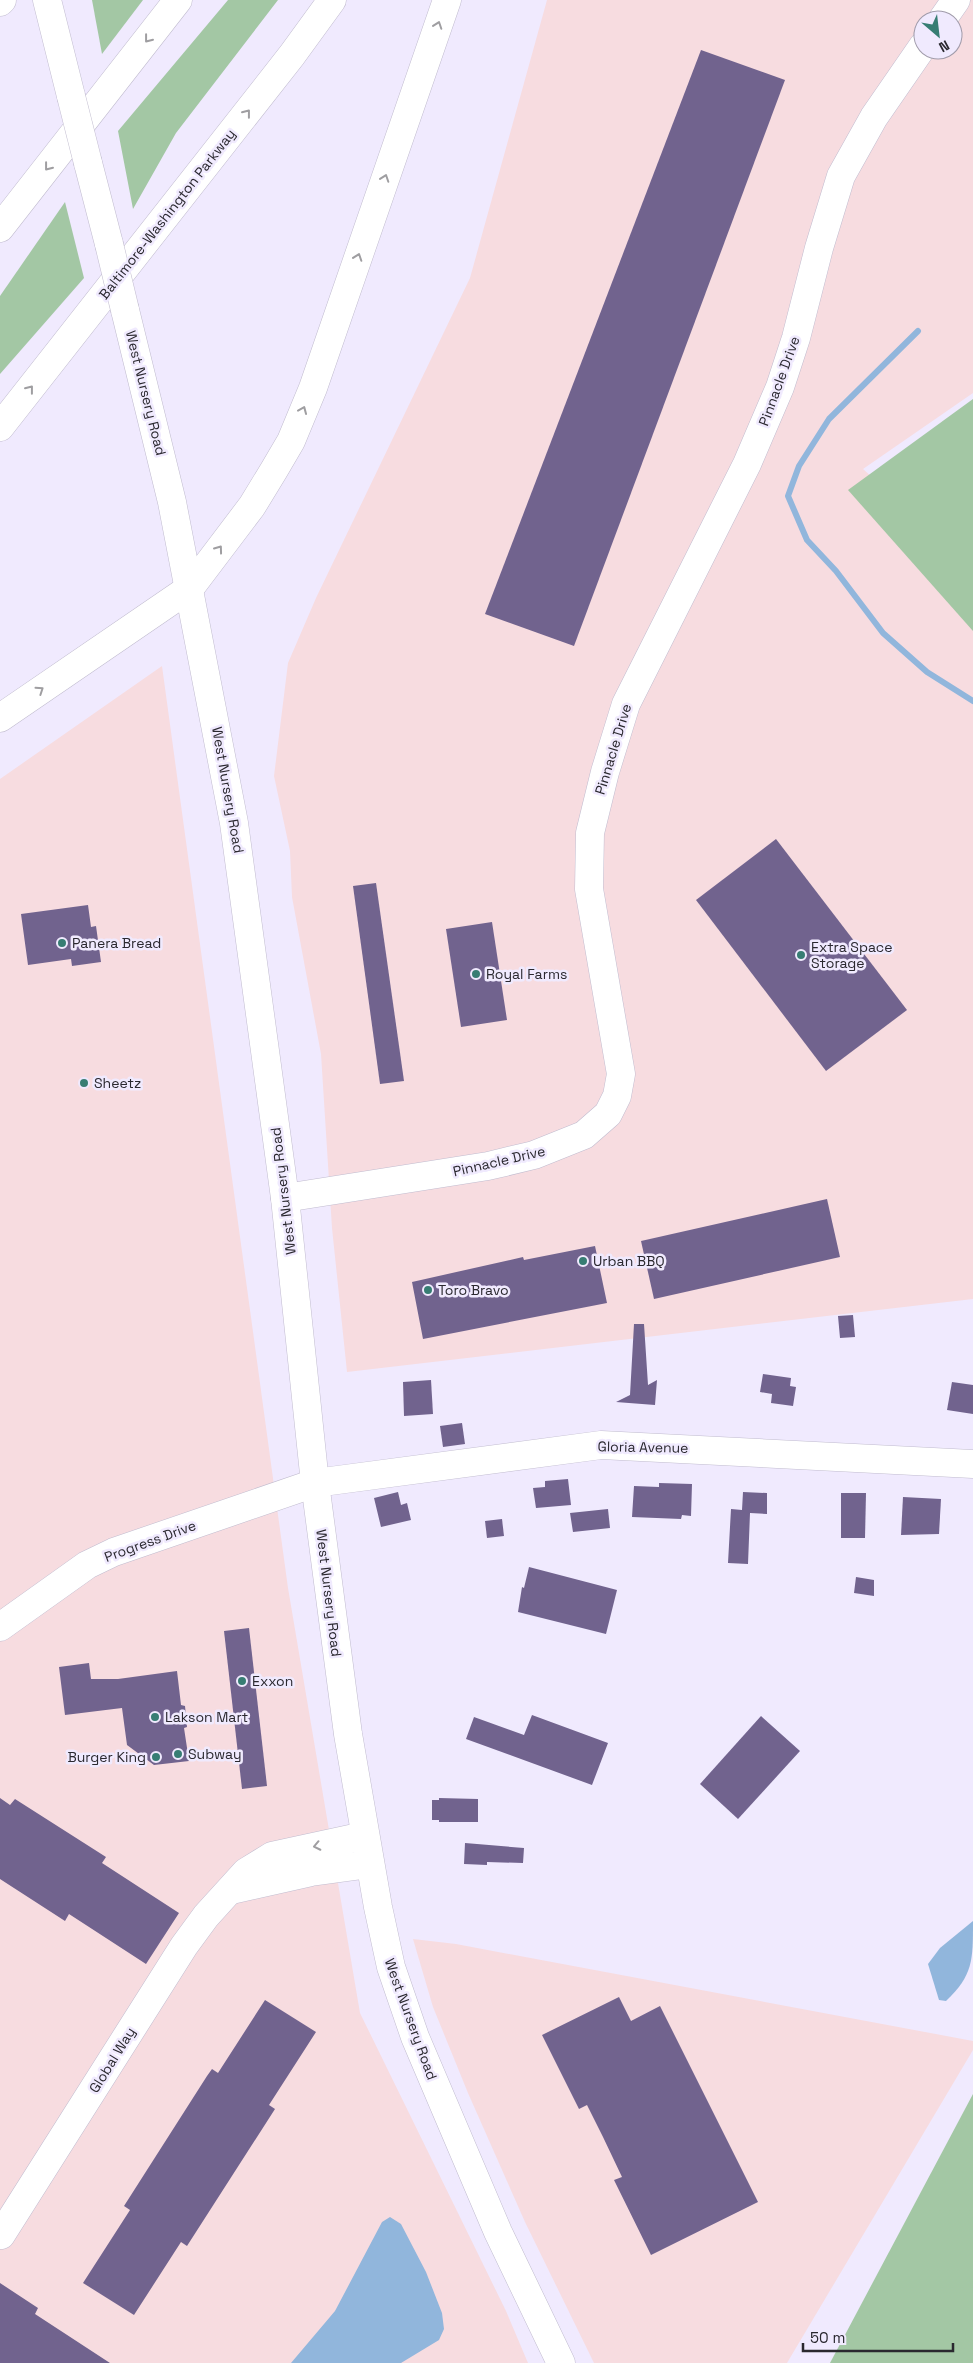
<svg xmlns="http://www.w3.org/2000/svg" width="973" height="2363" font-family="'Space Grotesk',sans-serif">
	<rect width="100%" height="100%" fill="#f0eafe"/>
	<g fill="#f7dce0" fill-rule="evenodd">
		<path d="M547,0h426v393l-110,76 110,98v732l-626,73 -15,-144 -11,-174 -29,-157 -2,-46 -16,-75 14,-113 28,-65 154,-320zM923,20h30v30h-30z"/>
		<path d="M162,666l126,922 72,425 146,298 22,52h-528v-1584z"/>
		<path d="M413,1939l43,5 517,97v9l-186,313h-193l-69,-141 -57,-129 -35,-86z"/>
	</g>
	<g fill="#a3c7a4">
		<path d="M92,0h51l-41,54z"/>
		<path d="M228,0h50l-102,133 -43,76 -15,-78z"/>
		<path d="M65,202l19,76 -84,96v-78z"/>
		<path d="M973,399v232l-125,-141z"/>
		<path d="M973,2094v269h-143z"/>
	</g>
	<g fill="#91b6dc">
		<path d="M973,1921c0,40 0,54 -27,80l-7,-1 -11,-36 12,-16z"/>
		<path d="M390,2217l11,7 25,48 16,41 2,16 -5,11 -38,23h-110l44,-52 47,-89z"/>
	</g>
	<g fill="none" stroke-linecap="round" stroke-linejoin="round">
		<path stroke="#91b6dc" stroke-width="6" d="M918,331l-89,88 -30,47 -11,30 19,44 29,31 47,62 44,39 46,29"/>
	</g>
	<g fill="#71638e">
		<path d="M701,50l84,30 -211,566 -89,-32z"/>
		<path d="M776,839l131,171 -81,61 -130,-171z"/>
		<path d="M376,883l28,198 -24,3 -27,-198z"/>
		<path d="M88,905l3,22 5,-1 5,36 -29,4 -1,-7 -43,6 -7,-51z"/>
		<path d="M492,922l15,98 -46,7 -15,-98z"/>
		<path d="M827,1199l13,58 -186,42 -13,-58z"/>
		<path d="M595,1246l12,57 -184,36 -11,-57 111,-25 1,3z"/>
		<path d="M853,1315l2,22 -15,1 -2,-22z"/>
		<path d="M634,1324h10l4,61 9,-5 -2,25 -39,-3 14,-7z"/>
		<path d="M763,1374l28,4 -1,8 6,1 -3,19 -22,-3 1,-9 -12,-2z"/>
		<path d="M431,1380l2,34 -29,2 -1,-34z"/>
		<path d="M952,1382l21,3v29l-26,-4z"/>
		<path d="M462,1423l3,21 -22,3 -3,-21z"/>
		<path d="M568,1479l3,26 -35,3 -3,-20 12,-1v-6z"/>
		<path d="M659,1483l33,1 -1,32 -9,-1 -1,4 -49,-2 2,-31 25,1z"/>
		<path d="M398,1492l3,13 6,-2 4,17 -30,7 -7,-29z"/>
		<path d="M743,1492l24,1v21l-17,-1 -2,51 -20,-1 3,-54 11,1z"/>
		<path d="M841,1493h25l-1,45h-24z"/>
		<path d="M903,1497l38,2 -2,35 -38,1z"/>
		<path d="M608,1509l2,19 -37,4 -3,-19z"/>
		<path d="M502,1519l2,17 -17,2 -2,-17z"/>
		<path d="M529,1567l88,23 -11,44 -88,-22 4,-25 2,1z"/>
		<path d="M856,1577l18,3v16l-20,-3z"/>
		<path d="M249,1628l18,158 -25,3 -18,-158z"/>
		<path d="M89,1663l2,16h27l59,-8 4,34 4,1 2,21 -3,1 5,33 -35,4 -27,-20 -5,-37 -57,7 -6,-48z"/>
		<path d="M532,1715l76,28 -16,42 -126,-46 8,-22 50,18z"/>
		<path d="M761,1716l39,35 -62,68 -38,-35z"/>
		<path d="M0,1798l10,7 5,-6 91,58 -4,6 77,50 -33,51 -77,-50 -4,7 -65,-42z"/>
		<path d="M439,1798l39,1v23h-39v-2h-7v-20h7z"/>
		<path d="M465,1843l59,5 -1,15 -36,-1v3l-23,-1z"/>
		<path d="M619,1997l12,24 29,-15 98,196 -107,53 -37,-75 8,-3 -19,-40 -16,-32 -8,4 -37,-74z"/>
		<path d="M265,2000l51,32 -47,73 6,4 -88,137 -6,-4 -47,73 -51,-32 47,-73 -6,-4 83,-130 5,-7 6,4z"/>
		<path d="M0,2283l38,25 -3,6 75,49h-110z"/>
	</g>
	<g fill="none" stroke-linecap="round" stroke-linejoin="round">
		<g stroke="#c1bccf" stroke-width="29">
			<g id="minor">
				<path d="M942,20l14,-20"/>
				<path d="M285,1198l203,-32 46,-11 50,-20 24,-21 9,-18 4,-22 -32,-185 1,-56 15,-61 21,-68 121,-240 33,-77 16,-49 23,-90 22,-72 33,-59 49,-71"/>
				<path d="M0,1627l87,-62 27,-13 201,-69 286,-38 372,19"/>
				<path d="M231,1890l80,-18 59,-8"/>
				<path d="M1,2235l183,-289 22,-30 40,-44 26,-16 92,-20"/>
			</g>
		</g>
		<g stroke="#c1bccf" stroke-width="29">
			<g id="major">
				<path d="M47,0l24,96"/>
				<path d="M88,163l21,81"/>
				<path d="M125,310l47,192 62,321 51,375 30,285 33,251 30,173 13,60 24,70 83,195 63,131"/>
			</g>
		</g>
		<g stroke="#c1bccf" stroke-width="29">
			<g id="highway">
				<path d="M0,2l2,-2"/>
				<path d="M0,228l178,-228"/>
				<path d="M0,427l292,-372 40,-55"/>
				<path d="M0,718l190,-130 62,-82 22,-36 17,-29 22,-53 134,-388"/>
			</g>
		</g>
		<use href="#minor" stroke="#fff" stroke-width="28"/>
		<use href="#major" stroke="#fff" stroke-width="28"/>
		<use href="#highway" stroke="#fff" stroke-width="28"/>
		<g stroke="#c1bccf" stroke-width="29" stroke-linecap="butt">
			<g id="major-bridge">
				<path d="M71,96l17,67"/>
				<path d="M109,244l16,66"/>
			</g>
		</g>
		<use href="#major-bridge" stroke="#fff" stroke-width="28"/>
	</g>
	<defs><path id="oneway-chevron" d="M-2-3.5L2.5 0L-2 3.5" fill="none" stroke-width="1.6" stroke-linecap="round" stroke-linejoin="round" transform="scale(1.25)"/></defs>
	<g stroke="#9f9ea1">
		<use href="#oneway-chevron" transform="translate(438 25) rotate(-71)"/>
		<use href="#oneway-chevron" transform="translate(148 39) rotate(128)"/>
		<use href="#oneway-chevron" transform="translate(247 113) rotate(-52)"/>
		<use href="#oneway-chevron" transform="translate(48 167) rotate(128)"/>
		<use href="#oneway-chevron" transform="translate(385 178) rotate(-71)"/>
		<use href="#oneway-chevron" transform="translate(358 257) rotate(-71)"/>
		<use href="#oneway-chevron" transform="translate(30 389) rotate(-52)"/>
		<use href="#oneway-chevron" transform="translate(303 410) rotate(-67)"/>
		<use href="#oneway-chevron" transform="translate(219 549) rotate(-54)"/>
		<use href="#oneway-chevron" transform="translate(40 690) rotate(-34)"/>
		<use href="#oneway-chevron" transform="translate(317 1846) rotate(168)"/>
	</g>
	<g fill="#377d73" stroke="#f0eafe" stroke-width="2">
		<circle cx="62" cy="943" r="5"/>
		<circle cx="801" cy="955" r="5"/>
		<circle cx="476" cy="974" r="5"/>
		<circle cx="84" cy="1083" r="5"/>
		<circle cx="583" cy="1261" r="5"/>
		<circle cx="428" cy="1290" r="5"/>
		<circle cx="242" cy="1681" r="5"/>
		<circle cx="155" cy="1717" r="5"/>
		<circle cx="178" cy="1754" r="5"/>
		<circle cx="156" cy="1757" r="5"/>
	</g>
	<g text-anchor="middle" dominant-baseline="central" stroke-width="5" stroke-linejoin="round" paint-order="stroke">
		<g font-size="14" fill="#2a282f" stroke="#f0eafe">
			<text transform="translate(167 214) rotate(-52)">Baltimore-Washington Parkway</text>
			<text transform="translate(779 381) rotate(-70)">Pinnacle Drive</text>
			<text transform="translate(146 393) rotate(76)">West Nursery Road</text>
			<text transform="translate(613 749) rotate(-73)">Pinnacle Drive</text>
			<text transform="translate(228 790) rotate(80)">West Nursery Road</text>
			<text transform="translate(499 1161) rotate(-13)">Pinnacle Drive</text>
			<text transform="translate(283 1191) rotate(-97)">West Nursery Road</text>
			<text transform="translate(643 1447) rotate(1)">Gloria Avenue</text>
			<text transform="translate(150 1541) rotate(-20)">Progress Drive</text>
			<text transform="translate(329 1593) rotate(83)">West Nursery Road</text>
			<text transform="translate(411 2019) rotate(70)">West Nursery Road</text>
			<text transform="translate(112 2060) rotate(-58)">Global Way</text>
		</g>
		<g font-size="14" fill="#2a282f" stroke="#f0eafe" text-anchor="start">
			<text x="72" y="943">Panera Bread</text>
			<text x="811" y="947">Extra Space<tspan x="811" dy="16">Storage</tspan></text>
			<text x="486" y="974">Royal Farms</text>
			<text x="94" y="1083">Sheetz</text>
			<text x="593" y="1261">Urban BBQ</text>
			<text x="438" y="1290">Toro Bravo</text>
			<text x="252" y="1681">Exxon</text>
			<text x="165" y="1717">Lakson Mart</text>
			<text x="188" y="1754">Subway</text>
			<text x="146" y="1757" text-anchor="end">Burger King</text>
		</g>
	</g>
	<g transform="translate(938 35) rotate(152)"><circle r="24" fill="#f0eafe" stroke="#a19cab"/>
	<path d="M0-4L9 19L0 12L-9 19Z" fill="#377d73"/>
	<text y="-8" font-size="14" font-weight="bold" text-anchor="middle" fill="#2a282f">N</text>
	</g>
	<path d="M803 2343v8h150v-8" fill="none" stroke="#2a282f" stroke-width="2.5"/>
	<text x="810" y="2343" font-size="15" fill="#2a282f" stroke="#f0eafe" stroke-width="4" paint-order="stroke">50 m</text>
</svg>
